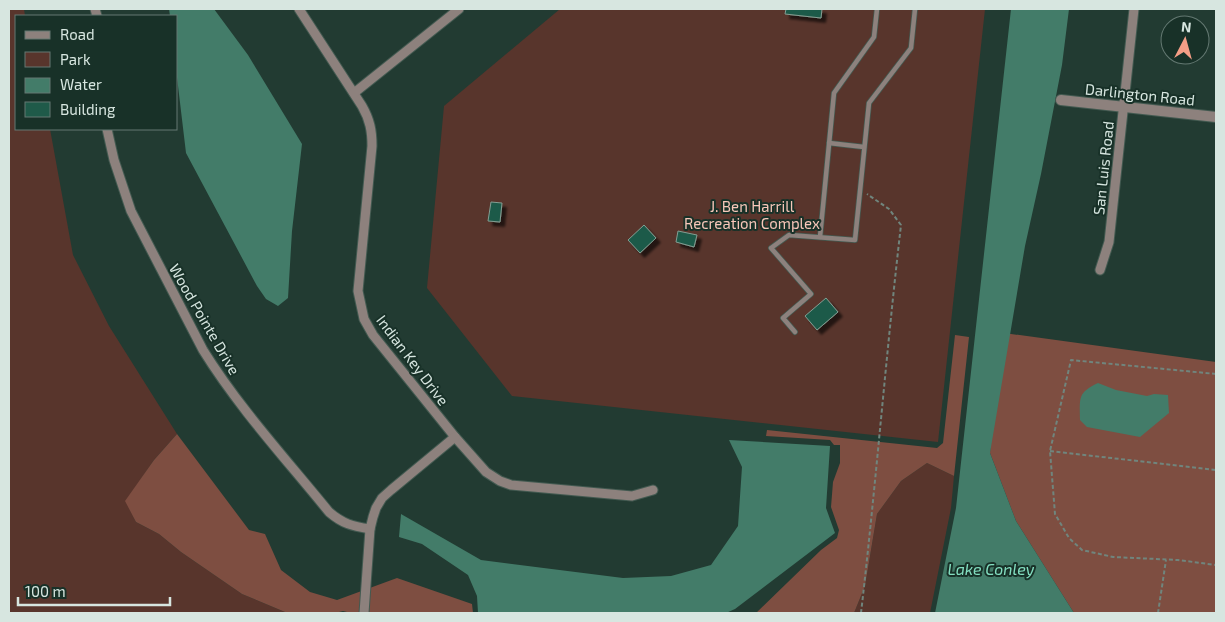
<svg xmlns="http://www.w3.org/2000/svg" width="1225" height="622" font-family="'Exo 2',sans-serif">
	<defs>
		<filter id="shadow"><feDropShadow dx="4.5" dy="4.5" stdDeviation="1" flood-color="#0009"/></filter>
	</defs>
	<rect width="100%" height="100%" fill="#223b32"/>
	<g fill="#58352c">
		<path d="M9,9h15l1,7h-9v113h34l23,126 36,71 68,108 -23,26 -28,41 10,21 23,12 22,18 61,42 43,18 10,1h-286z"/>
		<path d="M560,9h425l-47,433 -426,-46 -85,-108 17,-182z"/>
		<path d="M927,463l27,13 -3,32 -21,105h-76l11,-27 12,-72 24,-33z"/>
	</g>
	<g fill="#7e4e41">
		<path d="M997,332l219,30v251h-142l-58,-92 -26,-68z"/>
		<path d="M955,335l14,2 -15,139 -27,-13 -26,18 -24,33 -12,72 -11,27h-98l65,-63 16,-12 2,-8 -8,-23 2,-25 7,-19v-18h-6l-4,-5 -64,-4 1,-6 170,18 6,-5z"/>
		<path d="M177,434l72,96 16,4 16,36 29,22 27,8 60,-22 75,26 1,9h-122l-8,-2 -8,2 -50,-1 -43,-18 -61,-42 -22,-18 -23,-12 -11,-21 29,-41z"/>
	</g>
	<g fill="#437c69">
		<path d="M169,9h45l34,46 54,89 -10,87 -4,67 -10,8 -12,-7 -9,-13 -71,-133 -10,-84v-53h-6z"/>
		<path d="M1011,9h58l-7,56 -21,109 -16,72 -35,207 26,68 58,92h-139l21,-105z"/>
		<path d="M1098,383l18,7 31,6 7,-2 14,1 1,18 -29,24 -53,-10 -7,-7c0,-22 -3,-27 18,-37z"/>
		<path d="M729,440l101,6 -4,62 9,25 -100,76 -9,4h-248l-1,-17 -9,-21 -46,-31 -23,-7 2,-23 80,46 142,18 48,-2 40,-11 27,-39 4,-59z"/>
	</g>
	<g fill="#1f5a49" stroke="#829e93" filter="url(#shadow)">
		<path d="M786,9h36l-1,9 -36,-4z"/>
		<path d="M491,202l11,1 -2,19 -12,-1z"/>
		<path d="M644,225l12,13 -16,15 -12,-13z"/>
		<path d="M678,231l19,4 -3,12 -18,-5z"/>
		<path d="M826,298l12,14 -21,18 -12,-14z"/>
	</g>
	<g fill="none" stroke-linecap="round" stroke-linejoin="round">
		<g stroke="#435a51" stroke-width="6">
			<g id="service">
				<path d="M829,143l35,4"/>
				<path d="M820,237l14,-144 40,-56 3,-28"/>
				<path d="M795,332l-12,-14 28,-24 -40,-46 18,-13 66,5 14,-137 42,-55 4,-39"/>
			</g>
		</g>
		<g stroke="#435a51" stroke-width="11">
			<g id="minor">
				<path d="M95,9l2,7"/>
				<path d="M299,9l63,97c8,14 10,25 10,40l-14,145 6,28 9,16 82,102 31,35 14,9 11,4 121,11 21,-6"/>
				<path d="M354,93l105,-84"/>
				<path d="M107,129l7,31 17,51 72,139c36,58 83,109 126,162 14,12 23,14 41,17"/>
				<path d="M1100,270l9,-28 25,-233"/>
				<path d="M364,613l6,-84 3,-12 3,-9 6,-10 9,-8 64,-53"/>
			</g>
		</g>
		<g stroke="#435a51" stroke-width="12">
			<path id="tertiary" d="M1061,100l155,17"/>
		</g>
		<g stroke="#70857d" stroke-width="2" stroke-dasharray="4 2.5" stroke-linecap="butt">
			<path d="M1216,374l-145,-14 -21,91 5,63 14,24 13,12 31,7 65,3 38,5"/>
			<path d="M1050,451l166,19"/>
			<path d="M861,613c15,-129 25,-259 40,-388l-12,-16 -22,-15"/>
			<path d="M1158,613l8,-53"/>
		</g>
		<use href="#service" stroke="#8d817d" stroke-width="4.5"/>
		<use href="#minor" stroke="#8d817d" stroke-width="9"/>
		<use href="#tertiary" stroke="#8d817d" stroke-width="10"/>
	</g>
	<g text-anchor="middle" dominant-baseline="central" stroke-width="4" stroke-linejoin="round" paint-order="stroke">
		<g font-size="15" fill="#d7e6e0" stroke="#183128">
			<text transform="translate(1140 94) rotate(6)">Darlington Road</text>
			<text transform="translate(1103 168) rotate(-84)">San Luis Road</text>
			<text transform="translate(205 319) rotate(60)">Wood Pointe Drive</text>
			<text transform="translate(413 360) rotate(53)">Indian Key Drive</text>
		</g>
		<g font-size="15" fill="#f7c7b9" stroke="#183128">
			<text x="752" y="206">J. Ben Harrill<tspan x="752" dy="17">Recreation Complex</tspan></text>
		</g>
		<g font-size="16" font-style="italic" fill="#83dec0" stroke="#183128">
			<text x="991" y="568">Lake Conley</text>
		</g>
	</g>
	<rect width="1225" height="622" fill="none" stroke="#d7e6e0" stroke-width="20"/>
	<rect x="15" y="15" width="162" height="115" fill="#183128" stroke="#647972"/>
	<rect x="25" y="31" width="25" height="8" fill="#8d817d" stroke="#647972"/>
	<text x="60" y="40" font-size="15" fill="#d7e6e0">Road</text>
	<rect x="25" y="52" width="25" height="15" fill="#58352c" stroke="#647972"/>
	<text x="60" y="65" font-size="15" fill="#d7e6e0">Park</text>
	<rect x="25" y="78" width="25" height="15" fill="#437c69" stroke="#647972"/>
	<text x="60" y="90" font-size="15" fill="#d7e6e0">Water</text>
	<rect x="25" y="102" width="25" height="15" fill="#1f5a49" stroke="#647972"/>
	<text x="60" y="115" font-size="15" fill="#d7e6e0">Building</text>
	<g transform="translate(1185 40) rotate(6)"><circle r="24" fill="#183128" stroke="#647972"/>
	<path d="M0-4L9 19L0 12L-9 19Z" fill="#f49e86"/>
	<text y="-8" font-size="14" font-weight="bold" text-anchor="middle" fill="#d7e6e0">N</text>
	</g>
	<path d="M18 597v8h152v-8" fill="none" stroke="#d7e6e0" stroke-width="2.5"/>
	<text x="25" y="597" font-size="15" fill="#d7e6e0" stroke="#183128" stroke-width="4" paint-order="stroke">100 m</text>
</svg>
